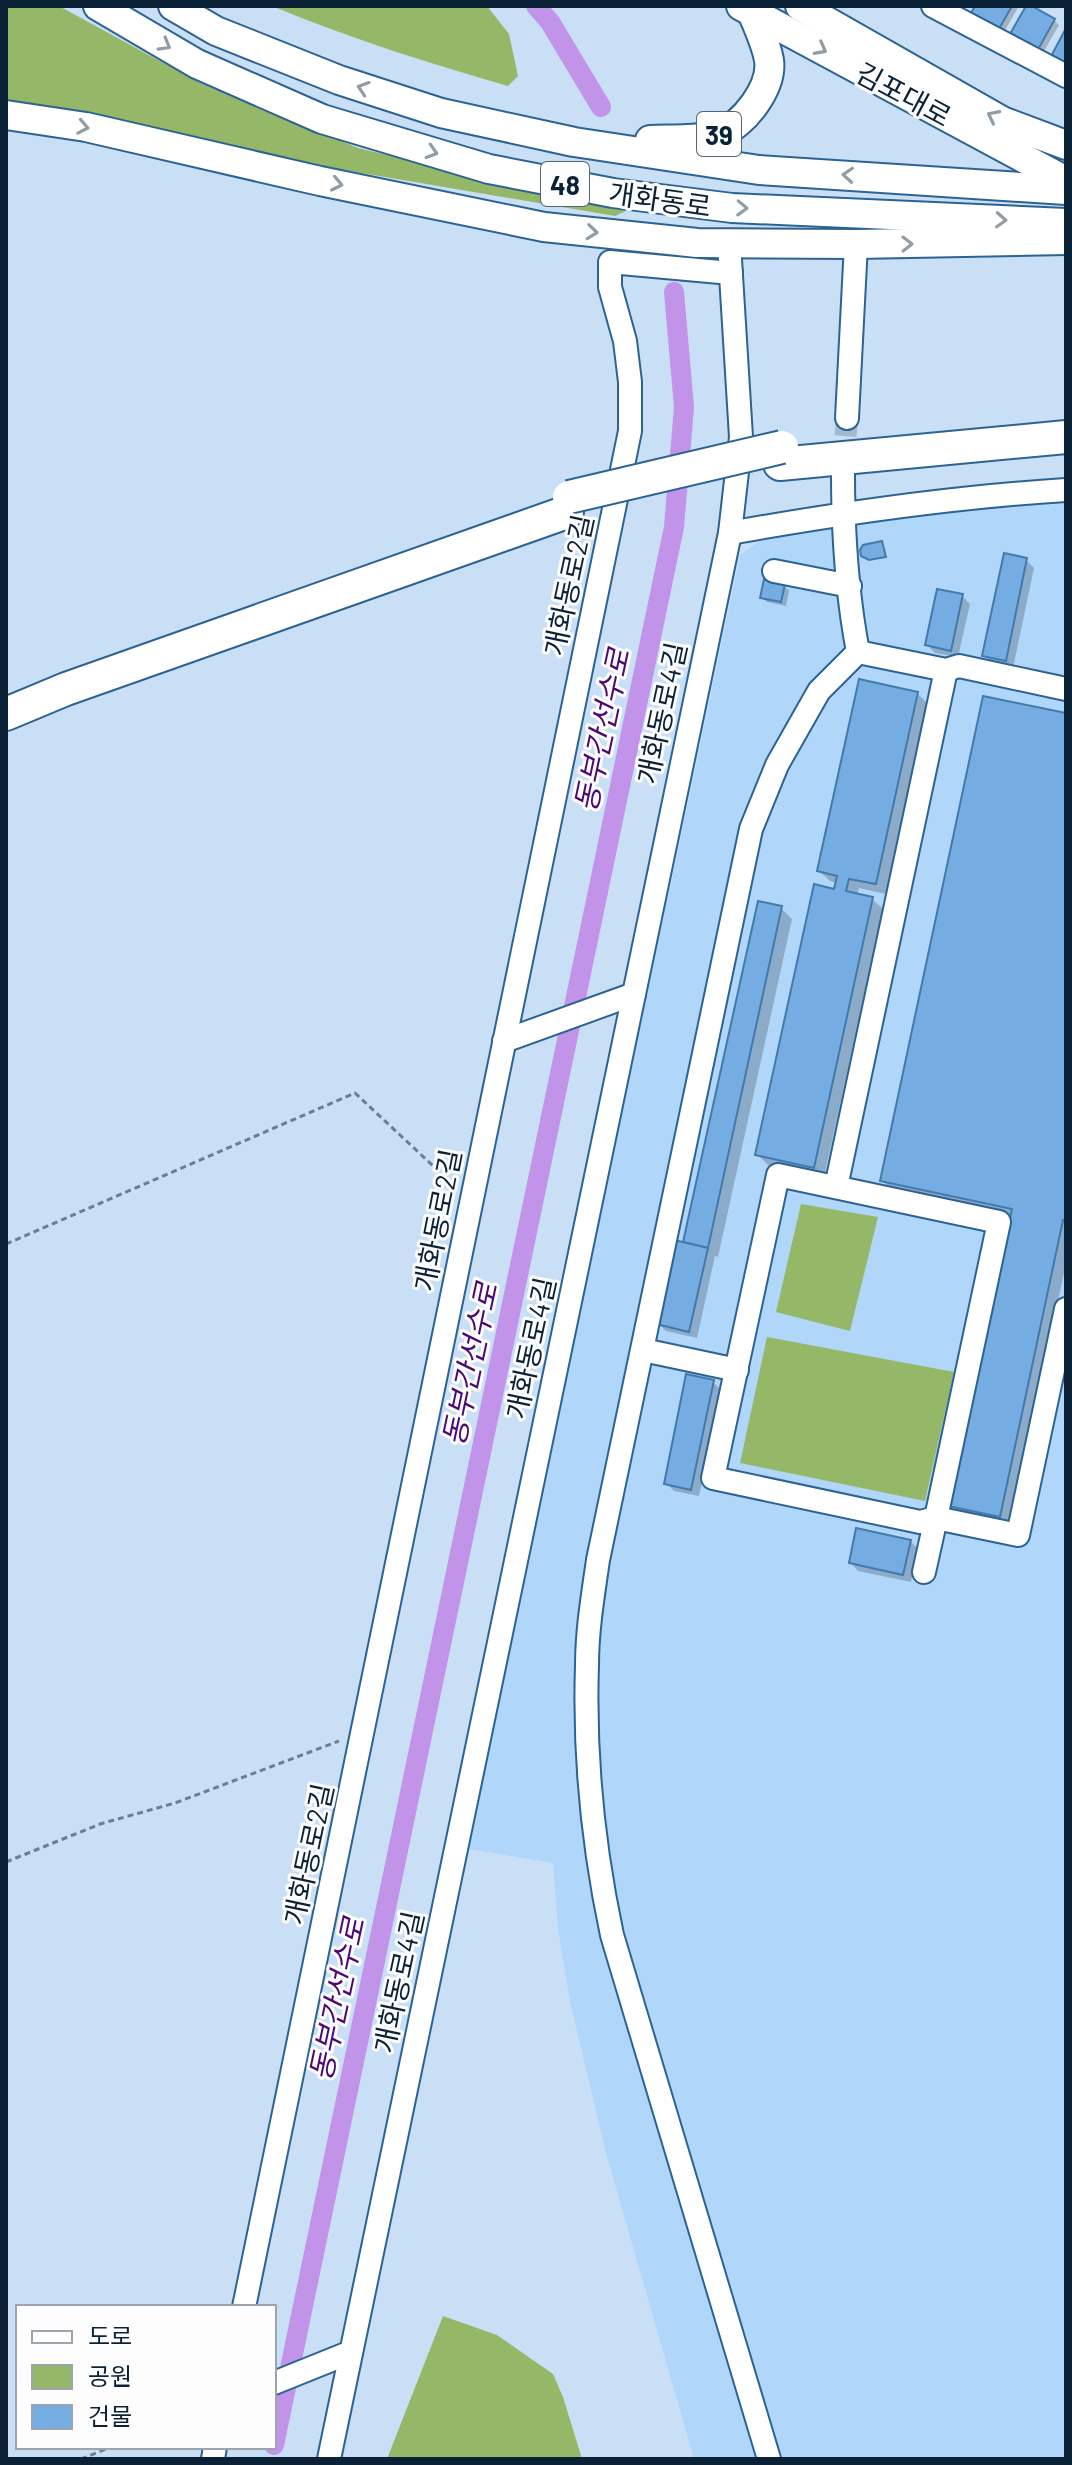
<svg xmlns="http://www.w3.org/2000/svg" width="1072" height="2465" font-family="Barlow,'Noto Sans KR',sans-serif">
	<rect width="100%" height="100%" fill="#c9dff6"/>
	<path fill="#b0d6fa" d="M1066,504v1955h-372l-88,-306 -36,-151 -12,-74 -5,-65 -84,-14 186,-931 13,-20 72,-343 26,-18 210,-30z"/>
	<g fill="#95b768">
		<path d="M6,6h53l143,78 156,64 198,48 74,13 -15,7 -359,-61 -250,-53z"/>
		<path d="M272,6h215l22,28 9,42 -10,10c-80,-23 -159,-48 -236,-80z"/>
		<path d="M801,1204l77,13 -28,114 -74,-19z"/>
		<path d="M767,1337l187,35 -29,129 -185,-38z"/>
		<path d="M443,2316l54,19 56,39 10,23 19,62h-195z"/>
	</g>
	<g fill="#0003">
		<path d="M977,6h42l-19,33z"/>
		<path d="M1054,20l5,5 -19,33 -26,-14z"/>
		<path d="M1026,560l8,8 -21,100 -21,-5 -7,-8z"/>
		<path d="M784,586l5,5 -3,15 -19,-4 -5,-5z"/>
		<path d="M962,596l8,8 -12,53 -23,-4 -8,-8z"/>
		<path d="M917,693l11,11 -42,190 -27,-6 -2,7 15,4 11,10 -59,268 -56,-12 -11,-11 80,-271 -7,-2 -11,-10z"/>
		<path d="M1066,715v548l-56,263 -49,-10 -10,-11 61,-289 -119,-25 -11,-11z"/>
		<path d="M781,908l11,11 -74,338 -3,-1 -18,82 -31,-7 -8,-8 32,-77 -5,-4z"/>
		<path d="M713,1382l8,8 -22,106 -25,-5 -8,-8z"/>
		<path d="M910,1541l8,8 -7,33 -53,-11 -7,-8z"/>
	</g>
	<g fill="none" stroke-linecap="round" stroke-linejoin="round">
		<g stroke="#c193e9" stroke-width="20">
			<path d="M536,6l14,16 51,85"/>
			<path d="M274,2445l400,-1918 10,-120 -10,-115"/>
		</g>
	</g>
	<g fill="#75ade2" stroke="#437aac" stroke-width="2">
		<path d="M975,6h37l-17,30 -28,-16z"/>
		<path d="M1026,6h6l23,13 -20,36 -28,-16z"/>
		<path d="M1066,28v44l-18,-10z"/>
		<path d="M882,541l4,16 -17,3 -8,-4 -1,-6 3,-5z"/>
		<path d="M1004,553l23,5 -21,103 -24,-5z"/>
		<path d="M764,579l21,5 -4,18 -21,-4z"/>
		<path d="M937,589l26,5 -12,57 -26,-6z"/>
		<path d="M859,679l59,13 -42,192 -27,-5 -3,12 27,6 -59,271 -59,-13 59,-271 20,5 3,-13 -20,-5z"/>
		<path d="M983,696l83,17v507h-3l-63,297 -52,-11 64,-297 -132,-28z"/>
		<path d="M758,901l24,5 -74,342 -25,-6z"/>
		<path d="M674,1240l34,8 -19,84 -33,-8z"/>
		<path d="M686,1374l28,6 -23,110 -27,-6z"/>
		<path d="M856,1528l55,12 -8,35 -54,-12z"/>
	</g>
	<g fill="none" stroke-linecap="round" stroke-linejoin="round">
		<path stroke="#a3b9d0" stroke-width="22" stroke-dasharray="22 11" stroke-linecap="butt" d="M843,469l4,-51"/>
		<g stroke="#2c6393" stroke-width="26">
			<g id="minor">
				<path d="M933,6l133,70"/>
				<path d="M847,418l9,-174"/>
				<path d="M843,474c0,59 4,120 15,178l88,18 13,-4 107,23"/>
				<path d="M730,533c111,-20 223,-36 336,-43"/>
				<path d="M774,571l76,15"/>
				<path d="M504,1041l130,-47"/>
				<path d="M836,1187l110,-517"/>
				<path d="M643,1350l94,20"/>
				<path d="M924,1572l12,-54 -16,4 -207,-44 65,-303 221,47 -63,296 82,17 48,-226"/>
				<path d="M244,2307l386,-1876v-49l-5,-41 -15,-54v-25l121,11"/>
				<path d="M274,2383l77,-31"/>
				<path d="M213,2459l2,-12"/>
				<path d="M329,2459l401,-1926 11,-96 -12,-194"/>
				<path d="M769,2459l-157,-524c-19,-89 -28,-180 -25,-270 0,-35 6,-70 11,-105l153,-731 26,-64 42,-74 39,-39"/>
			</g>
		</g>
		<g stroke="#2c6393" stroke-width="32">
			<g id="major">
				<path d="M98,6l99,58 125,55 167,50 124,24 119,15 334,15"/>
				<path d="M173,6l43,25 123,49 102,33 133,29 185,28 307,20"/>
				<path d="M741,6l325,175"/>
				<path d="M800,6l202,115 64,24"/>
				<path d="M6,115l80,12 234,54 224,46 153,16 159,1 210,-4"/>
				<path d="M650,140c22,-1 47,1 69,-6 25,-9 54,-47 50,-74 -3,-17 -11,-33 -17,-48"/>
			</g>
		</g>
		<g stroke="#2c6393" stroke-width="36">
			<g id="highway">
				<path d="M780,464l286,-27"/>
				<path d="M6,714l60,-25 501,-177"/>
			</g>
		</g>
		<g stroke="#687f94" stroke-width="3" stroke-dasharray="6 4" stroke-linecap="butt">
			<path d="M6,1244l349,-151 90,84 12,4"/>
			<path d="M6,1862l94,-38 75,-21 164,-62"/>
			<path d="M81,2459l30,-12"/>
		</g>
		<use href="#minor" stroke="#fff" stroke-width="22"/>
		<use href="#major" stroke="#fff" stroke-width="28"/>
		<use href="#highway" stroke="#fff" stroke-width="32"/>
		<g stroke="#2c6393" stroke-width="36" stroke-linecap="butt">
			<path id="highway-bridge" d="M569,497l213,-50"/>
		</g>
		<use href="#highway-bridge" stroke="#fff" stroke-width="32"/>
	</g>
	<defs><path id="oneway-chevron" d="M-2-3.5L2.5 0L-2 3.5" fill="none" stroke-width="1.6" stroke-linecap="round" stroke-linejoin="round" transform="scale(2)"/></defs>
	<g stroke="#919ca5">
		<use href="#oneway-chevron" transform="translate(165 45) rotate(30)"/>
		<use href="#oneway-chevron" transform="translate(821 49) rotate(28)"/>
		<use href="#oneway-chevron" transform="translate(363 88) rotate(-162)"/>
		<use href="#oneway-chevron" transform="translate(993 116) rotate(-153)"/>
		<use href="#oneway-chevron" transform="translate(83 127) rotate(11)"/>
		<use href="#oneway-chevron" transform="translate(432 152) rotate(17)"/>
		<use href="#oneway-chevron" transform="translate(848 175) rotate(-176)"/>
		<use href="#oneway-chevron" transform="translate(337 184) rotate(12)"/>
		<use href="#oneway-chevron" transform="translate(742 208) rotate(2)"/>
		<use href="#oneway-chevron" transform="translate(1001 220) rotate(3)"/>
		<use href="#oneway-chevron" transform="translate(592 232) rotate(6)"/>
		<use href="#oneway-chevron" transform="translate(907 244) rotate(-1)"/>
	</g>
	<g text-anchor="middle" dominant-baseline="central" stroke-width="6" stroke-linejoin="round" paint-order="stroke">
		<g fill="#fdfdfd" stroke="#546472" stroke-width="2">
			<rect x="697" y="112" width="44" height="44" rx="6"/>
			<rect x="541" y="162" width="48" height="44" rx="6"/>
		</g>
		<g font-size="26" font-weight="bold" fill="#0b2236">
			<text x="719" y="134">39</text>
			<text x="565" y="184">48</text>
		</g>
		<g font-size="28" fill="#0b2236" stroke="#fdfdfd">
			<text transform="translate(904 94) rotate(28)">김포대로</text>
			<text transform="translate(660 199) rotate(8)">개화동로</text>
			<text transform="translate(568 585) rotate(-78)">개화동로2길</text>
			<text transform="translate(661 713) rotate(-78)">개화동로4길</text>
			<text transform="translate(437 1220) rotate(-79)">개화동로2길</text>
			<text transform="translate(530 1348) rotate(-78)">개화동로4길</text>
			<text transform="translate(308 1854) rotate(-78)">개화동로2길</text>
			<text transform="translate(398 1982) rotate(-78)">개화동로4길</text>
		</g>
		<g font-size="30" font-style="italic" fill="#4c0772" stroke="#fdfdfd">
			<text transform="translate(601 730) rotate(-78)">동부간선수로</text>
			<text transform="translate(469 1364) rotate(-78)">동부간선수로</text>
			<text transform="translate(336 1999) rotate(-78)">동부간선수로</text>
		</g>
	</g>
	<rect width="1072" height="2465" fill="none" stroke="#0b2236" stroke-width="16"/>
	<rect x="16" y="2305" width="260" height="144" fill="#fdfdfd" stroke="#9ca5ad" stroke-width="2"/>
	<rect x="32" y="2331" width="40" height="12" fill="#ffffff" stroke="#9ca5ad" stroke-width="2"/>
	<text x="88" y="2345" font-size="24" fill="#0b2236">도로</text>
	<rect x="32" y="2365" width="40" height="24" fill="#95b768" stroke="#9ca5ad" stroke-width="2"/>
	<text x="88" y="2385" font-size="24" fill="#0b2236">공원</text>
	<rect x="32" y="2405" width="40" height="24" fill="#75ade2" stroke="#9ca5ad" stroke-width="2"/>
	<text x="88" y="2425" font-size="24" fill="#0b2236">건물</text>
</svg>
